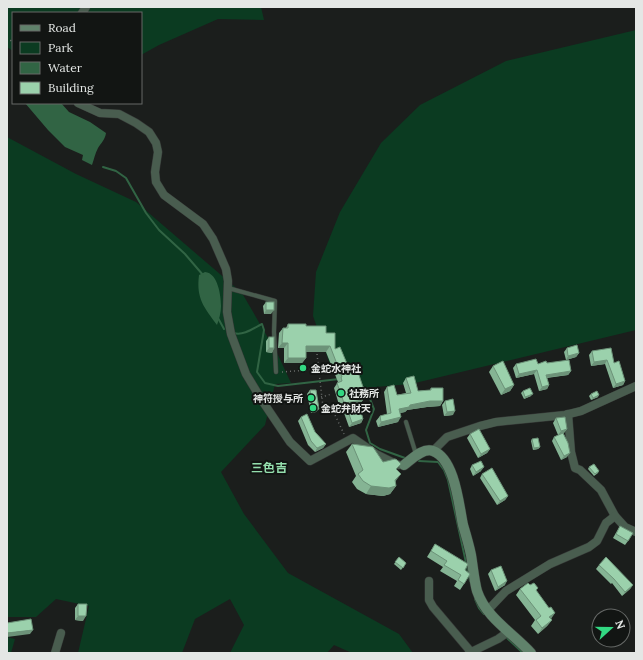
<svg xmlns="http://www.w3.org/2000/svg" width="643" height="660" font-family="Lora,'Noto Sans JP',serif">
	<rect width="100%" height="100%" fill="#1b1e1c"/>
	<g fill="#0b3b21">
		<path d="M7,7h254l3,13 -46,-1 -59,26 -18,10v-42h-128v38l-6,-4z"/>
		<path d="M636,30v300l-225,54 -59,5 -19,-16 -20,-57 3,-44 24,-60 41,-69 39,-38 86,-44z"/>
		<path d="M7,137l69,37 60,28 106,91 36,62 13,28 -16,1 -10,41 -44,47 23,42 44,59 111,61 14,19h-61l-18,-8 -7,8h-97l14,-28 -14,-26 -35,20 -13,34h-104l11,-47 -33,-7 -20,18h-29z"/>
		<path d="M7,637l8,2 -4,14h-4z"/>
	</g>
	<g fill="#316444">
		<path d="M25,103h36l8,9 21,10 16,11c-1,7 -5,10 -8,15 -3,6 -4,11 -6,17l-10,-5 1,-5 -18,-8 -17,-17z"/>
		<path d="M205,272c13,1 16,24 16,34 0,7 -2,13 -4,19 -13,-18 -21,-26 -18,-50z"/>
	</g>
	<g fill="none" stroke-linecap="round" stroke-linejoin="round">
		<g stroke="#316444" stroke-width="2">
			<path d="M103,167l13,4 10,7 20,35 13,17 26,24 18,21"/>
			<path d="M218,318l6,11"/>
			<path d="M234,333c9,3 20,-5 28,-9l2,6 -7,42 8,11 13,3 61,-7"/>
			<path d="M363,387l5,7 6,15 -8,21 4,13 10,6 25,9"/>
			<path d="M419,461l19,1 6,8 4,10 22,101"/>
			<path d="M475,599l4,9 5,6"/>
			<path d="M507,638l16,15"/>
		</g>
		<g stroke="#373a38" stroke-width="5">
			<g id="lane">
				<path d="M228,288l47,13 -1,31 2,40"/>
				<path d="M406,422l10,32"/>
			</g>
		</g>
		<g stroke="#373a38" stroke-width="9">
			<g id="street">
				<path d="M82,13l4,-6"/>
				<path d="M78,103l22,10 19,1 17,9 13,9 7,11 2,9 -3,20 1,10 8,13 39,29 10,15 13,30 2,12 -1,31 4,22 15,40 17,28 27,40 20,19 43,-23 23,16 20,10 3,1"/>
				<path d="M568,414l3,38 4,16 5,2 21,20 14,26 10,11 11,5"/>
				<path d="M433,451l14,-14 33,-11 16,-4 69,-7 16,-4 55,-25"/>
				<path d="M429,581v19l4,7 38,45"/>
				<path d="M487,611l19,-20 44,-27 39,-17 8,-6 9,-18 9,-7"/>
				<path d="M55,653l6,-20"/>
				<path d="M469,653l29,-14 10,-7"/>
			</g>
		</g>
		<g stroke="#373a38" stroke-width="11">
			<path id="secondary" d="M404,465c7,-5 19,-18 29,-14 22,8 26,55 30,74 3,10 6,20 8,30 2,12 3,25 6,36 9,27 36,42 54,62"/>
		</g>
		<g stroke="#6a6d6b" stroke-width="1.5" stroke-dasharray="1 3" stroke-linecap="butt">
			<path d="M7,38l6,4"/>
			<path d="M317,354l6,53 12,8 9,19"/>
			<path d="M282,372l25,-2 10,-3"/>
			<path d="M321,397l11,-3"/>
		</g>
		<use href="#lane" stroke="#495d4f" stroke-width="4"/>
		<use href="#street" stroke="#495d4f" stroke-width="8"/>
		<use href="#secondary" stroke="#60826b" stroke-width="10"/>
	</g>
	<g fill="#85b494">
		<path d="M266,302l5,12h-7l-1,-8z"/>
		<path d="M288,324l18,2 20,7 9,16 29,41 -3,4 1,21 1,4 -2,4 -12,4 -5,-14 3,-5 4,-1 -11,1 -6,-20 4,-6 -12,-30h-20v6l-4,5h-18v-15h-6l1,-15 4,-5h3z"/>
		<path d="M269,337l5,11 -2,5 -6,-1v-11z"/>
		<path d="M567,348l12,5 -3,4 -10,3 -2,-8z"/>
		<path d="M592,351l22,12 11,18 -2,4 -10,3 -8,-24 -14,2 -2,-11z"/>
		<path d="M547,363l24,8 -3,4 -21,3 2,7 -2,4 -8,2 -5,-17 -18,4 -3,-10 3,-4h22z"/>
		<path d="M493,366l21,19 -4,6 -9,4 -12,-23z"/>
		<path d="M406,378l12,13 12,-1 1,-2 12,13 -3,5 -13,1 -20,3 -2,2 -5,1 -2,9 -20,5 -2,-6 4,-5 7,-2 -3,-22 3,-5 10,8 9,-2 -3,-10z"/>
		<path d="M310,390l6,22 -5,1 -4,-19z"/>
		<path d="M523,391l8,5 -7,3 -3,-6z"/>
		<path d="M591,394l7,3 -7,3 -2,-4z"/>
		<path d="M445,401l8,14 -9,1 -2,-11z"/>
		<path d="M301,417l25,27 -3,4 -8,4 -7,-7 -10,-24z"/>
		<path d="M556,418l11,11 -4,5 4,23 -6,3 -9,-19 2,-4 4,-2 -5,-12z"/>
		<path d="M470,434l20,15 -3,4 -9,5 -11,-20z"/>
		<path d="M532,439l8,8 -2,2 -5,1 -2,-9z"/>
		<path d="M352,444l45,26 -2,12 1,4 -6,8 -7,2 -17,-2 -9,-5 -5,-7 4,-6 -10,-24z"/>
		<path d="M472,465l9,6 -8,5 -3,-7z"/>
		<path d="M589,467l10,4 -1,2 -4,3 -6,-7z"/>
		<path d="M482,474l26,22 -3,4 -8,5 -17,-27z"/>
		<path d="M620,526l8,15 -3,4 -12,-7z"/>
		<path d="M435,544l30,26 -1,14 -4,6 -6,-4 3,-5 -17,-10 3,-4 -16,-10z"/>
		<path d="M399,557l7,6 -5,7 -7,-6z"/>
		<path d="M599,565l34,20 -3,4 -8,7 -10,-13 -1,1 -15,-15z"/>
		<path d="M491,570l14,15 -10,6 -7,-17z"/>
		<path d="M530,585l8,3 -2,3 16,29 -5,6 -9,8 -7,-8 4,-6 -19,-25 4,-6z"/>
		<path d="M78,604l5,17 -8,-1v-12z"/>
	</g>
	<g fill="#6c9278">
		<path d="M266,310h8l-3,4h-7z"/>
		<path d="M282,343h6l-4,5h-6z"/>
		<path d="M306,346h24l-4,6h-24z"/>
		<path d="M269,348h5l-2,5 -6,-1z"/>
		<path d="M579,353l-3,4 -10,3 2,-4z"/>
		<path d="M288,358h18l-4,5h-18z"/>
		<path d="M607,360l-2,4 -14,2 3,-4z"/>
		<path d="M537,370l-3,4 -18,4 3,-4z"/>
		<path d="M571,371l-3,4 -25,3 3,-3z"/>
		<path d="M625,381l-2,4 -10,3 3,-4z"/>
		<path d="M514,385l-4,6 -9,4 4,-6z"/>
		<path d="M549,385l-2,4 -8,2 3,-4z"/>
		<path d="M533,394l-2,2 -7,3 1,-2z"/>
		<path d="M599,395l-1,2 -7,3 2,-2z"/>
		<path d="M363,400l-4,6 -19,2 4,-5z"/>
		<path d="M430,401h13l-3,5 -13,1 -20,3 -2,2 -10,2 4,-5 11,-4z"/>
		<path d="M319,409l-3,3 -5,1 2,-3z"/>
		<path d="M455,411l-2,4 -9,1 3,-4z"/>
		<path d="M401,417l-3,5 -20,5 3,-5z"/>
		<path d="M363,419l-2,4 -12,4 3,-4z"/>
		<path d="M567,429l-3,4 -6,2 3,-4z"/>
		<path d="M326,444l-3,4 -8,4 2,-4z"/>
		<path d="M540,447l-2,2 -5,1 1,-2z"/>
		<path d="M490,449l-3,4 -9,5 3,-4z"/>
		<path d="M570,453l-3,4 -6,3 3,-4z"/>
		<path d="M484,467l-3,4 -8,5 3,-4z"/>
		<path d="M401,474l-6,8 1,4 -6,8 -7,2 -17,-2 5,-8z"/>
		<path d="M508,496l-3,4 -8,5 3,-4z"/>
		<path d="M507,581l-2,4 -10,6 3,-4z"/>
		<path d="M633,585l-3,4 -8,7 3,-4z"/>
		<path d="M555,613l-4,6 -2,-2z"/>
		<path d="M78,616h8l-3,5 -8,-1z"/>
		<path d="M552,620l-5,6 -9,8 4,-6z"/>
		<path d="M33,630l-3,4 -23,3v-4z"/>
	</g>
	<g fill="#9bd1ac" stroke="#6c9278">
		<rect x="266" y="302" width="8" height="8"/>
		<path d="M288,324h18v2h20v7h9v16l5,-2 8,19h2l3,7 5,-1 6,18 -4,1 3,9 -19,3 -7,-20 5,-2 -1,-4h1l-12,-31h-24v12h-18v-15h-6l1,-15h5z"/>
		<rect x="269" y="337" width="5" height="11"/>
		<path d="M577,345l2,8 -11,3 -1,-8z"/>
		<path d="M611,348l3,15 5,-2 6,20 -9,3 -9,-24 -13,2 -2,-11z"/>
		<path d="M536,359l2,5 8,-3 1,2 22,-3 2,11 -25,4 3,10 -7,2 -5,-17 -18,4 -3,-10z"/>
		<path d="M503,361l11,24 -9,4 -12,-23z"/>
		<path d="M414,376l4,15 13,-1v-2h12v13h-13l-20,4 -1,2 -10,2 2,8 -20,5 -1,-6 11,-3 -4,-26 7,-2 3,10 14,-2 -5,-15z"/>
		<path d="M530,388l3,6 -8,3 -2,-6z"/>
		<path d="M310,390h6l3,19 -6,1z"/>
		<path d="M597,391l2,4 -6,3 -2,-4z"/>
		<path d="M453,399l2,12 -8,1 -2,-11z"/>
		<path d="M362,402l3,9 -4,1 2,7 -11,4 -5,-15z"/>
		<path d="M307,414l8,18 11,12 -9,4 -6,-7 -10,-24z"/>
		<path d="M565,417l2,12 -6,2 -5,-13z"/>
		<path d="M479,429l11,20 -9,5 -11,-20z"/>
		<path d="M563,433l5,10 2,10 -6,3 -10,-19z"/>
		<path d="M538,438l2,9 -6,1 -2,-9z"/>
		<path d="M352,444l21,3 10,15 12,-3 2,1 4,4 -5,5 5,5 -6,6 1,6 -7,2 -18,-2 -8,-5 -5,-7 5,-4z"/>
		<path d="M481,461l3,6 -8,5 -4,-7z"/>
		<path d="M594,464l5,7 -4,3 -6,-7z"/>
		<path d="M492,468l16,28 -8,5 -18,-27z"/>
		<path d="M620,526l13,7 -5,8 -12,-7z"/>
		<path d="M435,544l33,20 -3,6 5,4 -6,10 -6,-4 3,-5 -17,-10 3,-4 -16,-10z"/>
		<path d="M399,557l7,6 -3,5 -8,-6z"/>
		<path d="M606,557l27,28 -8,7 -11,-13 -15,-14z"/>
		<path d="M501,566l6,15 -9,6 -7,-17z"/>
		<path d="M528,583l2,2 4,-2 4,5 -2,2 13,18 2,-1 4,6 -6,4 3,3 -10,8 -6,-8 5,-4 -21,-27z"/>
		<path d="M78,604h9l-1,12h-8z"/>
		<path d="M31,619l2,11 -26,3v-10z"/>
	</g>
	<g fill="#32d882" stroke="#121513" stroke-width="1.5">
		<circle cx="303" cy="368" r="4"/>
		<circle cx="341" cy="393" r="4"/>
		<circle cx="311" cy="398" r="4"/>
		<circle cx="313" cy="408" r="4"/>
	</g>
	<g text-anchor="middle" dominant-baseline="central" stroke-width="4" stroke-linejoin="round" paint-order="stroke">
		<g font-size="10" font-weight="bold" fill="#e4e7e5" stroke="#121513" text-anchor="start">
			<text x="311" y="368">金蛇水神社</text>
			<text x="349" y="393">社務所</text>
			<text x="303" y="398" text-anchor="end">神符授与所</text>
			<text x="321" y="408">金蛇弁財天</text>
		</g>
		<g font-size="12" font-weight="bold" fill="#94dead" stroke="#121513">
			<text x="269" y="467">三色吉</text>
		</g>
	</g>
	<rect width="643" height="660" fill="none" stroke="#e4e7e5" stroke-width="16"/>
	<rect x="12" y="12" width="130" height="92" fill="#121513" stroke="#666967"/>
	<rect x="20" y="25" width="20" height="6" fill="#60826b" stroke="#666967"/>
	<text x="48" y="32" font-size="12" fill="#e4e7e5">Road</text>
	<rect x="20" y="42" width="20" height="12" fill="#0b3b21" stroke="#666967"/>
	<text x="48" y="52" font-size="12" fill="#e4e7e5">Park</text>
	<rect x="20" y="62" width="20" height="12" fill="#316444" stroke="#666967"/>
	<text x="48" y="72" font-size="12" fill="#e4e7e5">Water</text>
	<rect x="20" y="82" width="20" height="12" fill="#9bd1ac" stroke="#666967"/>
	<text x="48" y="92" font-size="12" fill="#e4e7e5">Building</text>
	<g transform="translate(611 628) rotate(69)"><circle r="19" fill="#121513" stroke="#666967"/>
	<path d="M0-3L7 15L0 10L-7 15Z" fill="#32d882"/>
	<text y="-6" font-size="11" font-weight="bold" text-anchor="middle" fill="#e4e7e5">N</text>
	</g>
</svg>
